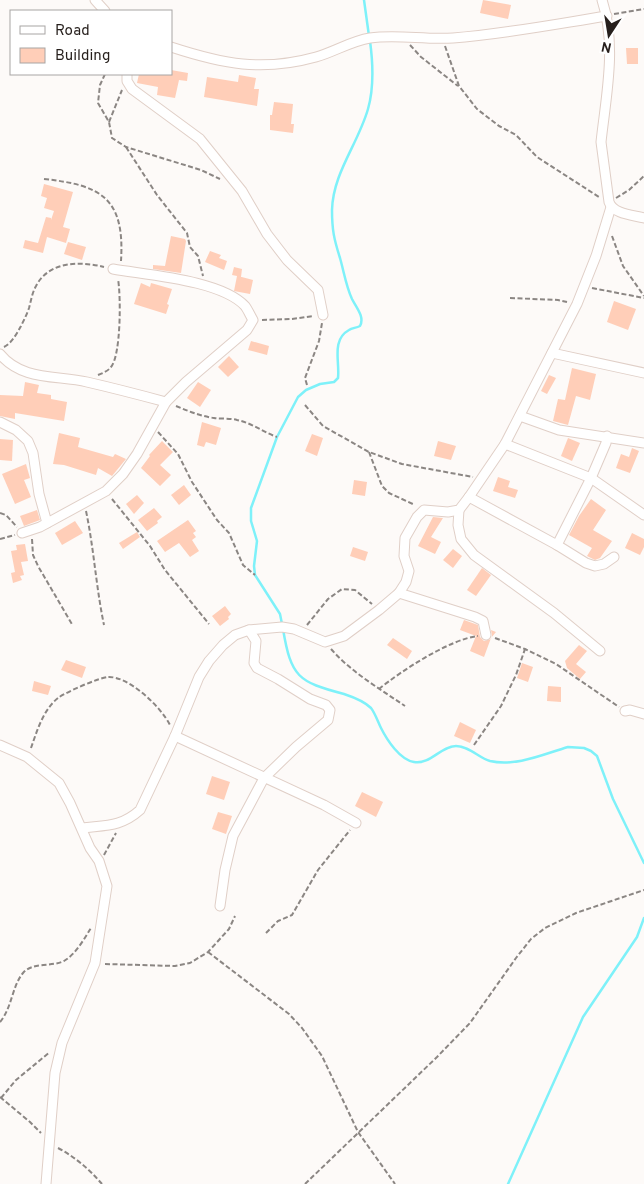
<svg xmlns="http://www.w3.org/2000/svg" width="644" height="1184" font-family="Overpass,sans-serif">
	<rect width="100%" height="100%" fill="#fdfaf8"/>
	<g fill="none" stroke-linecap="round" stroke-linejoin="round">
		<g stroke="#7ef1f9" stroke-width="2.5">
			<path d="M364,0l5,36"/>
			<path d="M282,624l-2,-10 -25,-39 -1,-9 3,-25 -6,-20v-13l26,-71 21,-40 8,-7 14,-6 14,-2 4,-4c2,-16 -7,-38 11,-48 3,-2 7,-2 11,-4 5,-9 -4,-19 -8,-27 -6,-13 -8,-27 -12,-41 -6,-19 -8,-28 -8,-48 1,-37 26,-66 36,-101 6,-21 5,-46 2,-68"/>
			<path d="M283,629c8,48 15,53 61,65 9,3 20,7 27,14 4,5 7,14 10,20 6,12 19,32 33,34 16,3 27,-16 42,-16 13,0 23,12 34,15 26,6 54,-7 78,-14l16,1 7,3 6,5 16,43 31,64"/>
			<path d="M508,1184l75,-167 54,-80 7,-19"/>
		</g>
	</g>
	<g fill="#ffceb8">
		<path d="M483,0l28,5 -3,14 -28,-6z"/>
		<path d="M626,48h12v16h-11z"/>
		<path d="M171,70l17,3 -1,8 -8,-1 -4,18 -18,-3 1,-8 -21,-4 2,-9h32z"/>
		<path d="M239,75l17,3 -2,11h5l-2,17 -53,-9 3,-20 31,5z"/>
		<path d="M274,102l19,2 -2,20h3l-1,9 -23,-3v-15h2z"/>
		<path d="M44,184l29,8 -10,35 7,2 -4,14 -19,-6 -4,16 -20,-5 2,-8 13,3 8,-26 5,1v2l3,-9 -10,-3 3,-10 -6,-2z"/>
		<path d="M171,236l14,3 1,2 -5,32 -28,-4v-4l12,1z"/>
		<path d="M68,242l18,5 -4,13 -18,-6z"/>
		<path d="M210,251l11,4 -2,3 8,3 -3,9 -19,-8z"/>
		<path d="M234,267l8,2 -1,8 -3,-1 15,4 -3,14 -16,-3 3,-15 -5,-1z"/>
		<path d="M141,283l9,4 1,-4 21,6 -5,15 2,1 -3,9 -32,-10z"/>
		<path d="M614,301l22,8 -8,21 -21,-8z"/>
		<path d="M251,341l18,5 -2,9 -19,-5z"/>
		<path d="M229,356l10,11 -11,10 -10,-10z"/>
		<path d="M572,368l24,6 -6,26 -14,-4 -8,29 -15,-4 5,-22 7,1z"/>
		<path d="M549,375l7,3 -9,16 -6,-3z"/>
		<path d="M25,382l14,3 -2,8 14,2v4l16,3 -3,19 -49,-8v6l-15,-3v-21l23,1z"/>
		<path d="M198,382l13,8 -11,17 -13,-9z"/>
		<path d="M202,422l19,6 -5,17 -10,-3 -2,5 -7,-2z"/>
		<path d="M59,433l21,5 -2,9 35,10 2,-3 11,5 -14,17 -14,-8 -2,7 -32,-10 -11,-1z"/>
		<path d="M312,434l11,4 -6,18 -12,-5z"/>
		<path d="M568,438l12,5 -8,18 -11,-5z"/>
		<path d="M0,439l13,1 -1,21 -12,-1z"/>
		<path d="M162,441l11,11 -13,13 11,10 -11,11 -19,-18 9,-12 -1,-1z"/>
		<path d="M438,441l18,5 -5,14 -17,-4z"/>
		<path d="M632,448l7,3 -9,22 -14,-5 5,-14 8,3z"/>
		<path d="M26,464l4,14 -6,2 7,17 -16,7 -13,-30z"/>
		<path d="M498,477l12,4 -2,6 10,3 -3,8 -22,-7z"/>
		<path d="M354,480l13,2 -2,14 -13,-2z"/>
		<path d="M184,485l7,10 -12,10 -8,-10z"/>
		<path d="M137,495l7,8 -10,11 -8,-10z"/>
		<path d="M591,499l15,11 -13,20 19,11 -12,17 -5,2 -8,-4 5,-8 -23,-13 10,-19z"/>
		<path d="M154,508l8,9 -5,4 1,2 -11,8 -9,-11z"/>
		<path d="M37,510l3,10 -16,6 -4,-10z"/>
		<path d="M433,517l10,1 -12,19 10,5 -6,12 -17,-8z"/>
		<path d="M188,520l8,11 -3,2 3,4 -4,3 7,11 -9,6 -11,-14 -14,9 -8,-11z"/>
		<path d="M75,521l8,12 -21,12 -7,-12z"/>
		<path d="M137,532l3,5 -17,12 -4,-6z"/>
		<path d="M632,533l12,6v8l-4,8 -15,-7z"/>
		<path d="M25,544l3,17 -7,1 3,13 -4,1 2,4 -9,3 -2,-10 4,-1 -4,-21 6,-1 -1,-5z"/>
		<path d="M353,547l15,5 -3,9 -15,-5z"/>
		<path d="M453,549l9,7 -9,12 -10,-8z"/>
		<path d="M482,568l9,7 -15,21 -9,-6z"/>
		<path d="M225,606l6,8 -3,3 1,2 -9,7 -8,-10z"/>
		<path d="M464,620l14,5 2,12 4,4 7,-2 1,-3 -1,-6 5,2 -5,6 -7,19 -14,-6 6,-15 -16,-6z"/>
		<path d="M393,638l19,13 -5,8 -20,-14z"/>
		<path d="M579,645l8,6 -11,13 10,8 -6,7 -13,-11 -2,-7z"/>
		<path d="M66,660l20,7 -4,11 -21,-8z"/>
		<path d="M522,663l11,4 -5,15 -11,-4z"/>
		<path d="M34,681l17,5 -3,9 -16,-4z"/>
		<path d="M548,686l13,1v15l-14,-1z"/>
		<path d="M460,722l16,8 -6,13 -16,-7z"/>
		<path d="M212,776l18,6 -6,18 -18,-6z"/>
		<path d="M362,792l21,10 -7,15 -21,-11z"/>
		<path d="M218,812l14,4 -6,18 -14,-5z"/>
	</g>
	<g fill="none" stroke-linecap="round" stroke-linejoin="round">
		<g stroke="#e0cfc7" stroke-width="11">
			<g id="street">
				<path d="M95,0l10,11"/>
				<path d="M602,0c15,45 4,96 -1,142l8,60c4,12 24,13 35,16"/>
				<path d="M171,47c52,17 91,25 145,10 18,-5 35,-16 54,-19 27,-4 55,2 83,0 52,-4 103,-14 154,-22"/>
				<path d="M127,74v7l5,8 68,50 42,52 25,43 20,26 31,30 5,25"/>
				<path d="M552,353l92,20"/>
				<path d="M0,354c22,27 57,21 87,28 26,6 53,13 79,20"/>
				<path d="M520,416l39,14 85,13"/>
				<path d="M0,422l16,8 12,11 5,12 6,41 8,29"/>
				<path d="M505,444l86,34 53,37"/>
				<path d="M469,497l88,48 29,18 9,3 9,-2 10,-7"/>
				<path d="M459,510l-1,15 3,14 13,16 80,58 46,38"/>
				<path d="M22,533l18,-6 66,-36 17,-17 14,-20 29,-52 20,-20 61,-52 6,-10c-3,-5 -5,-10 -8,-14 -24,-26 -98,-31 -132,-37"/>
				<path d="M557,545l34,-67 15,-35 1,-7"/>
				<path d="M399,593l76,24 8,4 3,14"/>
				<path d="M625,711l5,-1 14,4"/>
				<path d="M175,736l149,69 32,18"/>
				<path d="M0,745l27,12 32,26 11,20 20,45 9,13 8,25 -12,77 -33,80 -7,30 -9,111"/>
				<path d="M82,828c24,-3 39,-1 58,-18l35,-74 24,-59 10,-16 14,-16 12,-10 14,-5 33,-3 12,2 31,13 19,-6 35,-26 20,-17 7,-11 3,-11 -5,-15 1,-18 12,-21 7,-7 24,2 11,-2 10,-13 36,-53 72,-140 19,-48 15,-49"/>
				<path d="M220,906l5,-36 8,-34 31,-58 32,-31 32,-27 2,-10 -4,-5 -16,-6 -32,-20 -21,-11 -3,-5 2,-22 -7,-11"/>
			</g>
		</g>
		<g stroke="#8b8683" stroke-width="2" stroke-dasharray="5 2.5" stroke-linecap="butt">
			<path d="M614,14l30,-5"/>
			<path d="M410,45l11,12 37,29"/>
			<path d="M445,46l14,40 18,23 22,17 17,9 21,22 62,40"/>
			<path d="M105,74l-5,11 -2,18 11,19 3,16 14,9 75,23 19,9"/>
			<path d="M109,122l13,-32"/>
			<path d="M126,147l31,48 30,38 3,14 8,9 5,20"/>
			<path d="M44,179c57,6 81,19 77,82"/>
			<path d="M616,198l13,-8 15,-14"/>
			<path d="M612,236l11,30 21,30"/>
			<path d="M592,288l52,10"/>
			<path d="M510,298l48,2 9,2"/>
			<path d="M262,320l30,-1 22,-3"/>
			<path d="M4,347c8,-4 13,-14 17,-21 3,-6 6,-12 8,-18 2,-7 3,-15 7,-22 13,-25 44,-25 68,-19"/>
			<path d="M98,375c5,-2 10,-4 13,-8 10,-12 10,-71 7,-88"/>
			<path d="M307,385l-2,-7 14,-37 3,-18"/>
			<path d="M305,405l18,21 46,26 33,12 71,13"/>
			<path d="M176,406c12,5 24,10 38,12 7,1 16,0 23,2 15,3 26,12 40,17"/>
			<path d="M158,432l20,22 14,28 25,38 12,13 14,32 12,10"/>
			<path d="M369,452l13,34 7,7 26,12"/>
			<path d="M112,499l38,47 15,24 44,54"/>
			<path d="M86,511c8,38 10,76 18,114"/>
			<path d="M0,513l6,2 11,12"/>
			<path d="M0,539l15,-4"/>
			<path d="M32,539l1,16 5,11 35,60"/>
			<path d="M307,625l21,-26 14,-10 13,1 17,14"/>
			<path d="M495,638l30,11 31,15 63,43"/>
			<path d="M331,649c20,23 49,40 74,57"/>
			<path d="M379,689c22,-18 71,-50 99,-53"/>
			<path d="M474,745l27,-39 15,-31 9,-26"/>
			<path d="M31,748c6,-17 12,-38 27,-50 8,-6 40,-20 50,-21 21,-1 53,30 62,48"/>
			<path d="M104,855l12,-22"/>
			<path d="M266,933l12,-12 14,-6 26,-45 32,-40"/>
			<path d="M208,952l81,62 13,14 20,28 36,76 37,52"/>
			<path d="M105,964l70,2 15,-3 18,-11 21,-23 6,-13"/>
			<path d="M0,1022c12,-14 12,-36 23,-49 9,-11 29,-6 41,-12 12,-7 20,-22 27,-33"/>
			<path d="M0,1097l30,25 11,11"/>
			<path d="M1,1098l15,-18 34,-28"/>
			<path d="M58,1148c17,9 31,21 44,36"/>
			<path d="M305,1184l132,-127 33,-34 46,-65 15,-19 14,-11 31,-15 68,-23"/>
		</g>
		<use href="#street" stroke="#fff" stroke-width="9"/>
	</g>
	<rect x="10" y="10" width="162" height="65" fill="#ffffff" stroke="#a8a5a4"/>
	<rect x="20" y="26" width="25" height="8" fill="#ffffff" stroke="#a8a5a4"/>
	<text x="55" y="35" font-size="15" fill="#261f1c">Road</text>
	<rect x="20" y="48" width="25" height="15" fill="#ffceb8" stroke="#a8a5a4"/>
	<text x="55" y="60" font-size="15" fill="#261f1c">Building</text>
	<g transform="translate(609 35) rotate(192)" stroke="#ffffff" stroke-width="4" paint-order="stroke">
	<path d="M0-4L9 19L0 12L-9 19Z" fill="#261f1c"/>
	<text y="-8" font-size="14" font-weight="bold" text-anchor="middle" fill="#261f1c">N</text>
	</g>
</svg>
